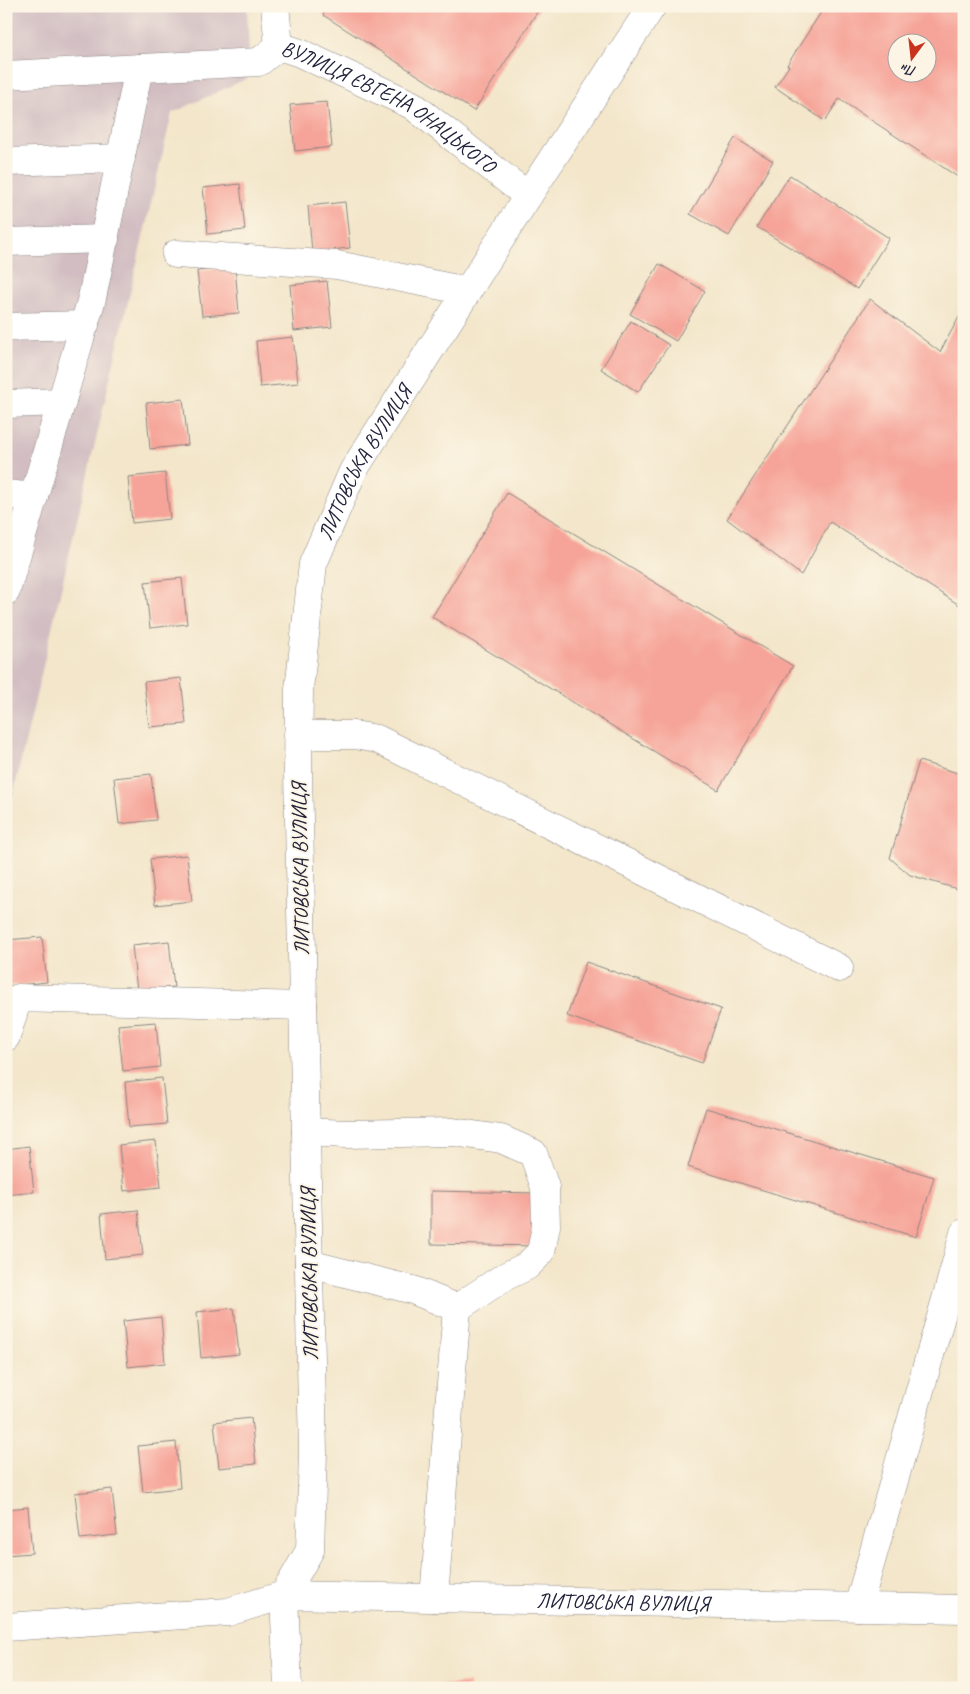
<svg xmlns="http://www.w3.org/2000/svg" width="970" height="1694" font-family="Caveat,sans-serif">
	<rect width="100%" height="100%" fill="#fcf5e5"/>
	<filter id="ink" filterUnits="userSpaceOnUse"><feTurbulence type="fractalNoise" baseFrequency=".02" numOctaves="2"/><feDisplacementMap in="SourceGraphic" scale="10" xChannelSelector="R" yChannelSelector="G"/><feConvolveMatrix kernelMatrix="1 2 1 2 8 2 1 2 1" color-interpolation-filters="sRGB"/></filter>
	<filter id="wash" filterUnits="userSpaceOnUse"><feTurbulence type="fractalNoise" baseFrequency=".0096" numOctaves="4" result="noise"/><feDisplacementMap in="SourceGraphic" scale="20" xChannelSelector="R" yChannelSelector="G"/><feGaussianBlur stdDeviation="1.12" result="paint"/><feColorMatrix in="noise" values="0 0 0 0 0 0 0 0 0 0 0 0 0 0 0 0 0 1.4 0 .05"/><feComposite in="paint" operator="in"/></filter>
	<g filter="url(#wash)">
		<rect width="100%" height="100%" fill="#f3e6ca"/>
		<path fill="#d2bec2" d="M6,6h241l3,71 -78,36 -166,712z"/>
		<g id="blocks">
			<g fill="#f6a499" fill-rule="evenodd">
				<path d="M328,6h213l-67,105 -151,-96z"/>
				<path d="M825,6h128l11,7v168l-125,-82 -14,22 -50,-34 14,-21 -2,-1zM898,42h30v30h-30z"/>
				<path d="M327,102l5,45 -37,4 -5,-46z"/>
				<path d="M735,138l38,23 -44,75 -39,-22z"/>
				<path d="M790,175l99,63 -32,51 -100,-62z"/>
				<path d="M240,184l5,46 -37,4 -5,-46z"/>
				<path d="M345,202l5,46 -38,4 -4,-46z"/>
				<path d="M659,264l46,27 -29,50 -46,-27z"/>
				<path d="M235,267l4,46 -37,3 -5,-45z"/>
				<path d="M327,281l5,46 -38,4 -4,-46z"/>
				<path d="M870,299l70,53 24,-44v300l-134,-86 -29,53 -74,-56z"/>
				<path d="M631,321l38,24 -31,47 -37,-23z"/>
				<path d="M293,337l5,46 -38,4 -4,-46z"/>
				<path d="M183,399l5,46 -38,4 -4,-46z"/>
				<path d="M165,473l5,46 -38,4 -4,-46z"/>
				<path d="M507,493l286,173 -75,124 -286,-173z"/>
				<path d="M182,578l5,46 -37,4 -5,-46z"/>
				<path d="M181,678l5,46 -37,3 -5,-45z"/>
				<path d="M919,761l45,14v116l-54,-16 -20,-17z"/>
				<path d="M151,774l5,46 -37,4 -5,-46z"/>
				<path d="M187,855l5,46 -37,4 -5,-46z"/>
				<path d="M42,937l5,45 -38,4 -3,-46z"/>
				<path d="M169,941l5,46 -37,4 -5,-46z"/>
				<path d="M586,962l135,47 -19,54 -135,-47z"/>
				<path d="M156,1022l4,45 -37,4 -5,-46z"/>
				<path d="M162,1078l5,46 -38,3 -4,-45z"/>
				<path d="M706,1108l228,69 -18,60 -228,-70z"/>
				<path d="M156,1141l5,46 -37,4 -5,-46z"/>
				<path d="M29,1146l5,46 -28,3v-46z"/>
				<path d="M431,1191l106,2 -1,53 -105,-2z"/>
				<path d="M138,1210l5,45 -38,4 -4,-45z"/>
				<path d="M234,1308l5,46 -38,4 -4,-46z"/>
				<path d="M161,1317l4,46 -37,4 -5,-46z"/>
				<path d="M251,1418l5,46 -37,4 -5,-46z"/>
				<path d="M176,1442l4,46 -37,4 -5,-46z"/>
				<path d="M112,1489l5,46 -37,4 -5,-46z"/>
				<path d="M28,1507l4,46 -26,2v-46z"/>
				<path d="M469,1683v5h-37l-1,-2z"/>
			</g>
		</g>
	</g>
	<g filter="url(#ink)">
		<use href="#blocks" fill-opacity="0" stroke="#8a8482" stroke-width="1"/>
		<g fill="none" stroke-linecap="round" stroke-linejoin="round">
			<g stroke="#8a8482" stroke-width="29">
				<g id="minor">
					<path id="s1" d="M275,6l4,40 21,7 112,52 116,91"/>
					<path d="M6,75l253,-13 20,-16"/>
					<path d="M6,162l115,-4"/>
					<path d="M6,242l99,-3"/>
					<path d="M176,254l161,11 130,26"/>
					<path d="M6,327l79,-2"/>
					<path d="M6,404l56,-2"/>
					<path d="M6,494l28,3"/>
					<path d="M6,591l86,-293 47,-230"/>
					<path d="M298,735h56l23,4 462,229"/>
					<path d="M6,1037l12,-39 285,8"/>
					<path d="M306,1132l40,2 107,-2 48,7 32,14 12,34 1,39 -5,26 -14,14 -23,11 -47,31"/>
					<path d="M309,1264l104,26 44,18"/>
					<path d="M434,1598l23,-290"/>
					<path d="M858,1607l92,-322 14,-52"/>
					<path id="s2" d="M6,1627l222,-15 56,-17 26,-45 3,-98 -15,-679 1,-84 14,-125 40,-93 175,-275 124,-190"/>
					<path id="s3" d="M288,1688l-4,-93 680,14"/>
				</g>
			</g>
			<use href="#minor" stroke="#fff" stroke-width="28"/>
		</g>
	</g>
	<g text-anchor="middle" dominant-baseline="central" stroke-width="4" stroke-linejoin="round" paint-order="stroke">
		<g font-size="21" fill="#22223b" stroke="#fcf5e5">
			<text stroke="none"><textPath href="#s1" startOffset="166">ВУЛИЦЯ ЄВГЕНА ОНАЦЬКОГО</textPath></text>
			<text stroke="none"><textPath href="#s2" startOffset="1434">ЛИТОВСЬКА ВУЛИЦЯ</textPath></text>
			<text transform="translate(300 869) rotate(-91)">ЛИТОВСЬКА ВУЛИЦЯ</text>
			<text transform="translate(309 1274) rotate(-91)">ЛИТОВСЬКА ВУЛИЦЯ</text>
			<text stroke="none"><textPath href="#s3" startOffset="432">ЛИТОВСЬКА ВУЛИЦЯ</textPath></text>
		</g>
	</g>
	<rect width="970" height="1694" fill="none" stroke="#fcf5e5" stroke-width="25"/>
	<g transform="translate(912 58) rotate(195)"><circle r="24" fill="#fcf5e5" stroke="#a5a1a1"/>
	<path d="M0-4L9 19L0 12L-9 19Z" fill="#c8321e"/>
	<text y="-8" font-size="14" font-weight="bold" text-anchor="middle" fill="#22223b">Пн</text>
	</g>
</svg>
